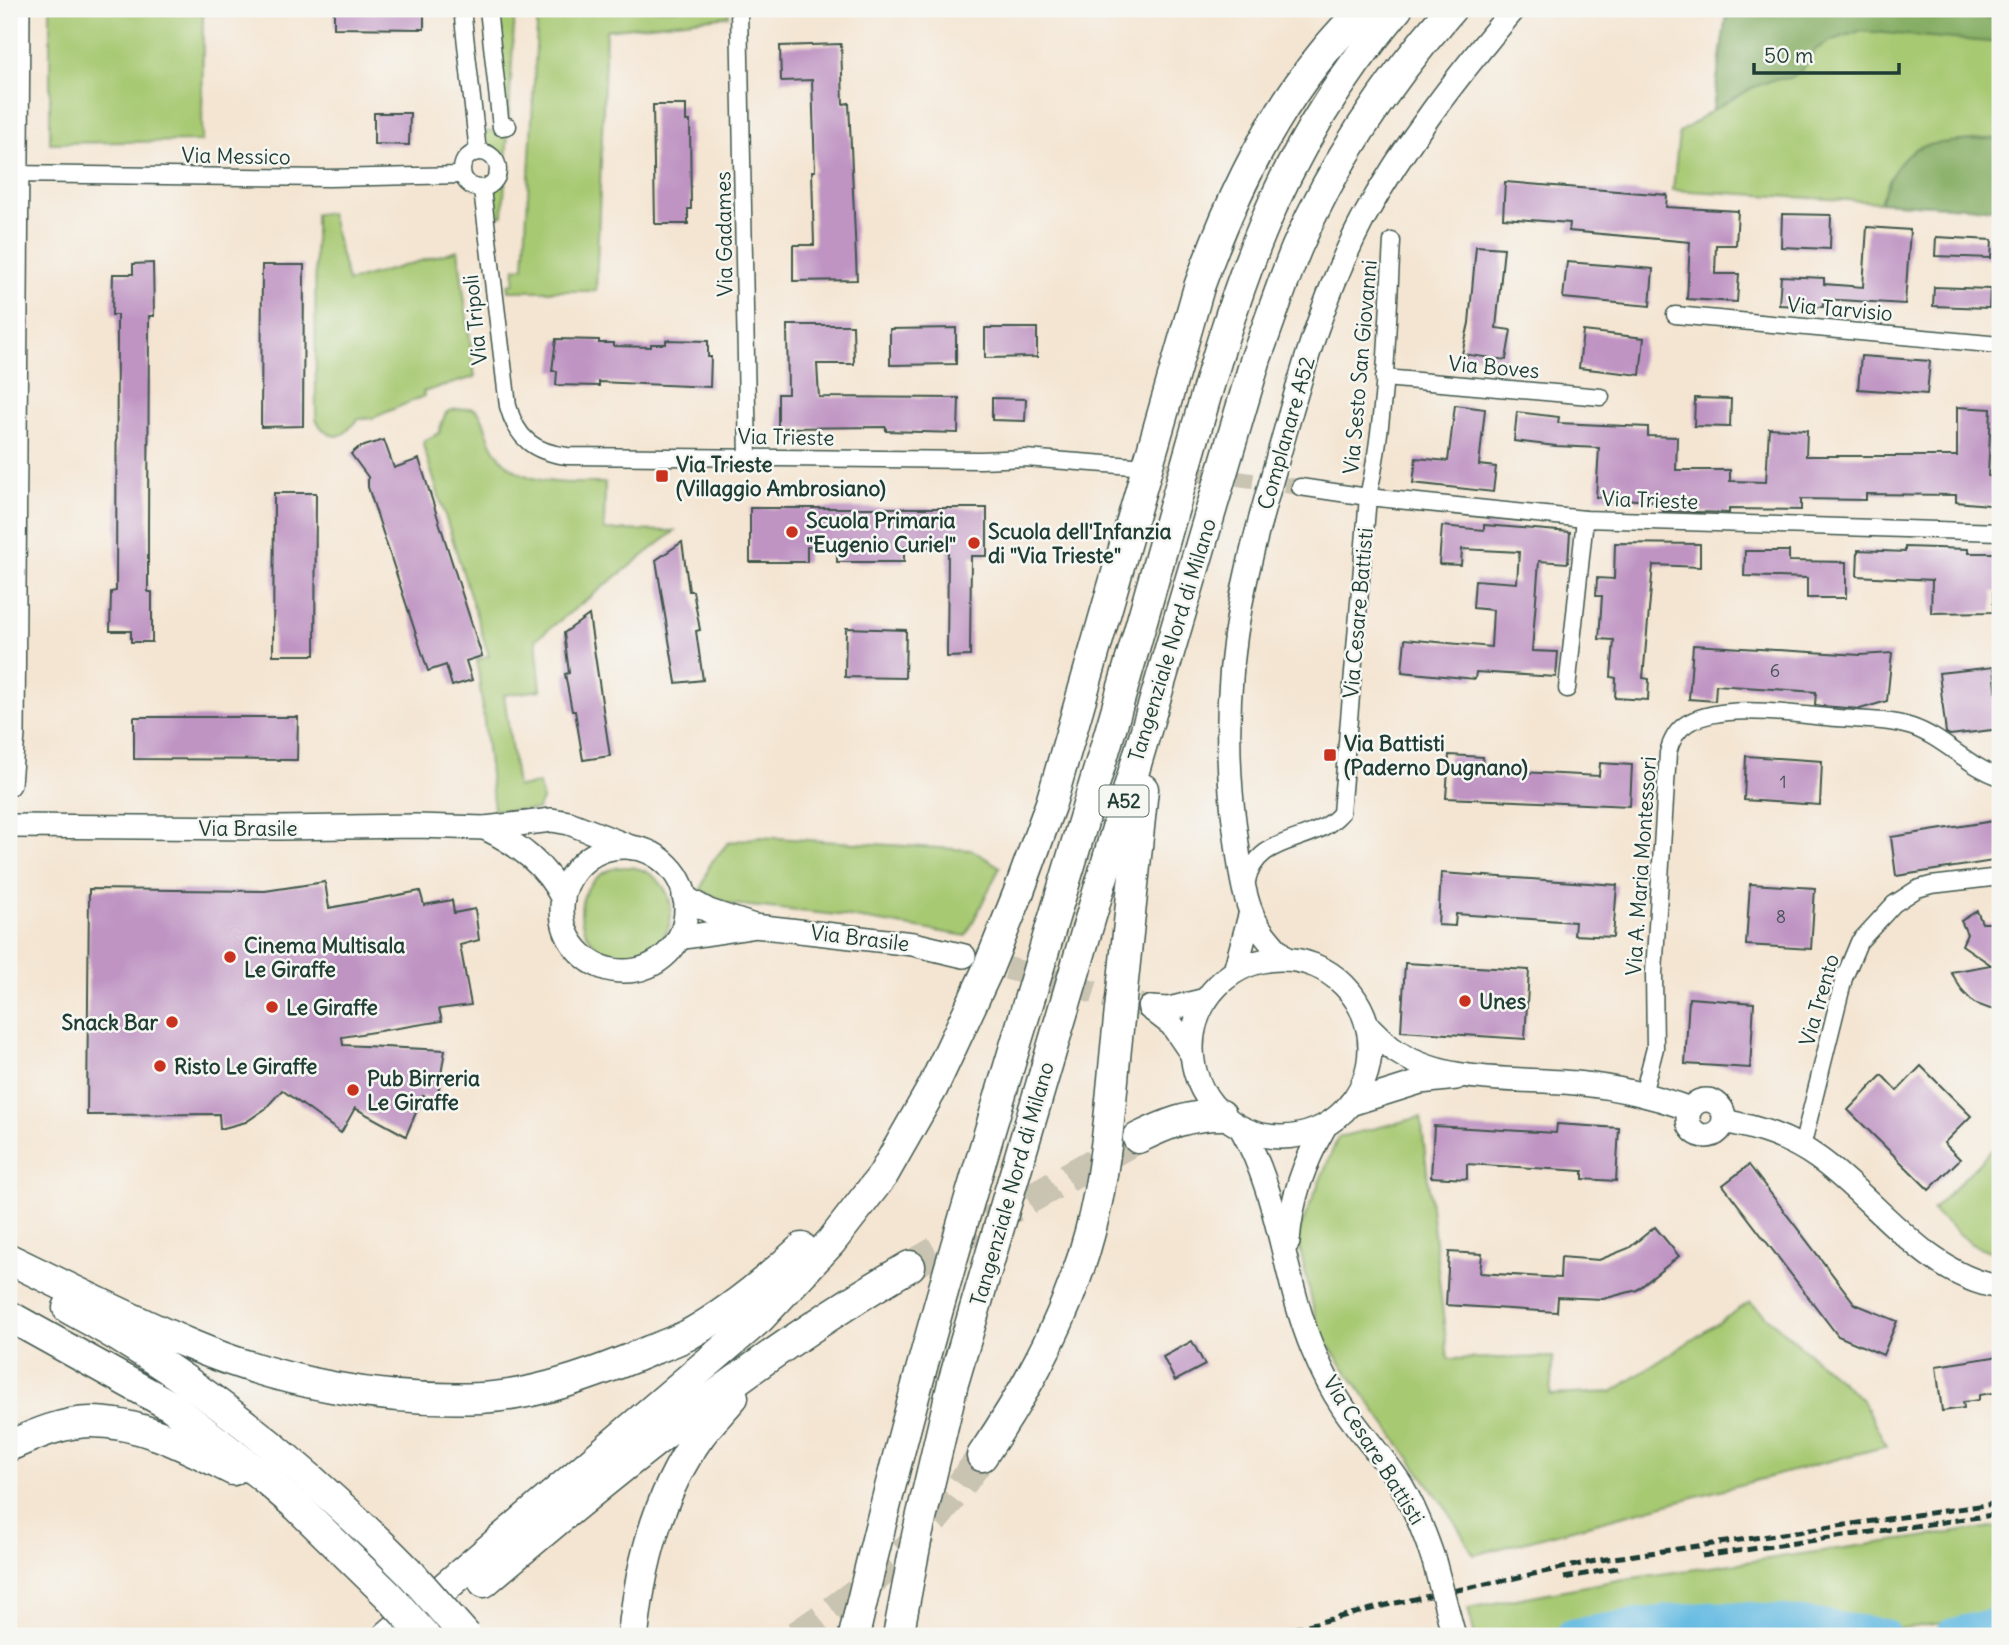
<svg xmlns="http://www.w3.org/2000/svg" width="2009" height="1645" font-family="Delius,sans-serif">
	<rect width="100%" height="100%" fill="#f6f6f2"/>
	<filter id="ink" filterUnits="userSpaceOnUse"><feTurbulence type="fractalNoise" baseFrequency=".0143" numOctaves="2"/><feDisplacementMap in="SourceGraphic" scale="14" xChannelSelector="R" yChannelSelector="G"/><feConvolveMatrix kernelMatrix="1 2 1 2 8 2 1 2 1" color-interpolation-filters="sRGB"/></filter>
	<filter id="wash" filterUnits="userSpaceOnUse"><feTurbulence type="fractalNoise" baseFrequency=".00686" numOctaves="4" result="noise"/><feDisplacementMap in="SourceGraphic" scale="28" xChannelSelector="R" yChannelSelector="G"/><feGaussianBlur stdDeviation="1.57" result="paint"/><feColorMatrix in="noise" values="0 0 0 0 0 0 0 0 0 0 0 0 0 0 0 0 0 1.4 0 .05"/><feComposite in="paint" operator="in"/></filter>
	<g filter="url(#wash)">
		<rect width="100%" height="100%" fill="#f4e5d2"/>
		<g fill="#a7c972" stroke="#638353" stroke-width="2">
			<path d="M50,9h153l-1,132 -152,2z"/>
			<path d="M491,9h24l-12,206 -10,2 -2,-18 8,-16 2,-8 -1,-10 -17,-21 -1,-12 22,-3z"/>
			<path d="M538,9h190l1,7 -123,14 -10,261h-87l-1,-7 6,-1 1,-15 9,-1z"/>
			<path d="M1727,9h181l92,10v190l-327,-19 6,-57 34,-23z"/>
			<path d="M330,213l18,69 110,-32 17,127 -52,15 1,4 -51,22 -14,1c-5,4 -8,8 -12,12 -13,12 -26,-1 -31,-12l-1,-205z"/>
			<path d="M472,408c11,4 12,17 16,27 19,53 71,48 117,48l-1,47 71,1 -139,108 5,51 -37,5 13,92 22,-3 3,16 -5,10h-43l-17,-150 12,-4 -66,-211 1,-4 15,-8c8,-27 4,-22 33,-25z"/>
			<path d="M758,837l214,13 28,17 -34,69 -129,-21 -107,-11 -29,-14 9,-26 18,-21z"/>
			<circle cx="626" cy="912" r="45"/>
			<path d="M1421,1117l27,242 105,-2 -3,38 62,-3 138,-90 112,98 25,46 -413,109 -24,-41 -131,-181 -22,-97 41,-99z"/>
			<path d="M2000,1142v113l-29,-11 -39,-34z"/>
			<path d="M2000,1526v88l-3,2 -99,13 -88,-12 -82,-7 -134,14 -79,12h-40l-7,-28 150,-28z"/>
		</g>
		<g fill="#85ad64" stroke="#52754c" stroke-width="2">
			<path d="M1727,9h181l92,10v24l-140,-12 -30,10 -15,9 -14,21 -11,7 -17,2 -19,7 -41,23z"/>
			<path d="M2000,138v71l-120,-7c8,-20 17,-44 37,-54 13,-6 67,-9 83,-10z"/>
		</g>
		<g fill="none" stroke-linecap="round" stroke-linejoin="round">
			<g stroke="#66bbe2" stroke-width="35">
				<path d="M1573,1636c51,-8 104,-17 155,-17 52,0 104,10 155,17"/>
				<path d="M1952,1636l48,-12"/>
			</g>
		</g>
		<g id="blocks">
			<g fill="#bf94c3">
				<path d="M334,9h90v20l-90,-1z"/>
				<path d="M841,44l2,60 6,-1 8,177 -64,1v-36h21l-2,-74h3l-3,-91 -31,1 -1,-35z"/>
				<path d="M653,105h33v16h4l1,88h-3v15h-33z"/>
				<path d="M374,113h36l-1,32 -35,-1z"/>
				<path d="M1505,182l162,13 -1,12 72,4 -2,34h-20l-1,29h24l-2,28 -50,-3 3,-57 -121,-11 1,-8 -67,-5z"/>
				<path d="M1782,214l49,1 -1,34 -49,-2z"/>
				<path d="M1867,227l43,3 -5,74 -82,-5v8l-44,-2 2,-29 43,2v6l39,3z"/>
				<path d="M1936,237l56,3 -1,18 -56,-2z"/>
				<path d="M1476,246l28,2 -8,80 15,2 -5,30 -44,-6 7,-31z"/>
				<path d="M1567,262l86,7 -3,37 -87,-8z"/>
				<path d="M153,263l1,53h-5l-1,215v61h4v50h-21v-11h-21l1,-39 5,-1 1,-276h-5l1,-41h20v-10z"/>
				<path d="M262,265h42l-1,161 -42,1z"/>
				<path d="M1934,287l56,2 -1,19 -56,-2z"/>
				<path d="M787,325h66l1,39h-37l2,33 140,1 -1,35 -72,-2v-4l-108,1v-34h10z"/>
				<path d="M956,328v36l-66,1v-36z"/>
				<path d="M985,328h52v29l-52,1z"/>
				<path d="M1583,331l61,7 -4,37 -61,-7z"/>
				<path d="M556,339l43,1v3h15v3l37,1v-3h15v-4l42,1v16h3l-1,30 -111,-5v4l-43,-1 1,-14h-5z"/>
				<path d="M1861,356l69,5 -3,33 -69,-5z"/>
				<path d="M992,398l34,1 -1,22 -33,-1z"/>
				<path d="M1695,398l36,1 -1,28 -36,-1z"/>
				<path d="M1455,405l30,4 -6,56 17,2 -3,25 -80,-9 3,-25 32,3z"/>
				<path d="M1957,407l34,2 -3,67 12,2v28l-44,-4v-7l-90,-1v6l-65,-1v11l-72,-1v4l-66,-2v-9l-67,-5 3,-49 -43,-2 -42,-5 3,-29 42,5 -1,6 90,4v9l29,1 -1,33h54v11l36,1 3,-54 38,2 -1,26h151z"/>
				<path d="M384,440l10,28 25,-9 63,197 -16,5 6,19 -20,6 -6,-21 -18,6 -60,-184v-10l-17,-23 7,-6z"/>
				<path d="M274,493h42l-1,162h-42z"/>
				<path d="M750,508h237v48h-16l-1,100 -23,1 1,-110h-44v15h-67v-15h-30v15h-57z"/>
				<path d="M1484,525l86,7 -2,31 -29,-2 -7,90 26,1 -2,25 -80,-5 -1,7 -73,-7 3,-33 86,8 2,-37 -20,-2 2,-28 42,3 2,-31 -57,-3 -1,16 -22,-1 3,-38 42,4z"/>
				<path d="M682,542l7,49h4l7,39 -4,1 7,49 -27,3 -20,-123z"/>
				<path d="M1615,543l85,1v23l-47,-2 -10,113 6,1 -1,21 -33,-2 1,-20 -5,-1 3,-37 -15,-1 3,-43h-6l1,-18 17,1z"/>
				<path d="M1905,547l63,2v4h32v39h-7v20l-62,1 1,-33 -75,-4 1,-26 47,2z"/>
				<path d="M1745,551h44v10l57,1v36h-39v-20l-63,-2z"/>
				<path d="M589,615l21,141 -27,4 -8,-49h-3l-7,-37 4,-1 -5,-40z"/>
				<path d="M846,628l60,2 -1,48 -60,-1z"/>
				<path d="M1693,645l167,10 32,-2 -5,48 -27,8 -39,-3 -6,-1 1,-13 -100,-7 -1,16 -26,-2z"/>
				<path d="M1994,667l6,62 -50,6 -4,-2 -7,-60z"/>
				<path d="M134,717h164l-1,43 -163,-1z"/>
				<path d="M1449,755l34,2 -1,13 117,6 1,-13 32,2 -2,41 -184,-8z"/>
				<path d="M1746,756l76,5 -2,44 -76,-5z"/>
				<path d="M2000,820v40l-104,16 -5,-39z"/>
				<path d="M1441,873l176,12 -4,52 -39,-2 1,-13 -119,-8 -1,12 -17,-1z"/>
				<path d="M325,882l4,26 91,-17 4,14 28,-5 2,13 21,-4 4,31 -19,5 11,60 -32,4 3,12 -100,16 1,8 102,5 -8,50 -14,-4 -17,40 -51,-28 -14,25 -59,-43 -17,19 -19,13 -26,7 -1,-15 -132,1 2,-226 176,2z"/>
				<path d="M1750,884l65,4 -4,61 -65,-4z"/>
				<path d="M1977,911l5,12h18v85l-10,1 -16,-6 -11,-11 -12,-20 40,-7 -29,-20 5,-11 -6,-13z"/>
				<path d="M1405,963l124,7 -4,69 -124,-8z"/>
				<path d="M1689,998l65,5 -4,65 -65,-4z"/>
				<path d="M1921,1066l50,50 -27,27 16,16 -31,31 -81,-80 34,-35 15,16z"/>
				<path d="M1557,1124l62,4 -3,53 -33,-2v-8l-116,-7v15l-36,-2 3,-51 122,7z"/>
				<path d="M1749,1165l106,139 42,17 -14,34 -45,-19 -115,-151z"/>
				<path d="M1655,1227l24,29 -42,34 -34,9 -45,-2 -1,15 -111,-7 3,-53 33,2 -2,19 80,5 1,-21 38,3 30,-12z"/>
				<path d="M1192,1341l13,24 -30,16 -12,-24z"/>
				<path d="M2000,1356v36l-21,3v5l-16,2 1,6 -22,3 -6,-45z"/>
			</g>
		</g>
	</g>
	<g filter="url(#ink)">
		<use href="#blocks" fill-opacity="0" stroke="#3f564c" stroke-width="2"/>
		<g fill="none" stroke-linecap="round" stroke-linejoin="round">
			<path stroke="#c9c3b2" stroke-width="16" stroke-dasharray="16 8" stroke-linecap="butt" d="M1142,467l158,20"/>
			<path stroke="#c9c3b2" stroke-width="23" stroke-dasharray="23 11" stroke-linecap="butt" d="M974,959l176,49"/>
			<g stroke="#c9c3b2" stroke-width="30" stroke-dasharray="30 15" stroke-linecap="butt">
				<path d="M910,1266l228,-128"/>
				<path d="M796,1636c42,-28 83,-58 119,-95 25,-26 46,-56 67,-85"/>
			</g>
			<g stroke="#3f564c" stroke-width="19">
				<g id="street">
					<path d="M462,9l16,143"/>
					<path d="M488,9l13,118 7,-1"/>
					<path d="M739,9l9,449"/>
					<circle cx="480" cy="170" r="18"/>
					<path d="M9,174l320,4 133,-3"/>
					<path d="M482,189l26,217c9,33 26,46 59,50l414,4 44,-2 108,8"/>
					<path d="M1675,315l325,30"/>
					<path d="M1384,378l217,19"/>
					<path d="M1300,487l68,10 217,22 415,13"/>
					<path d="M1567,689l18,-170"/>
					<path d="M1246,885c10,-54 67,-38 95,-72l27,-316c19,-84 19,-171 24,-256"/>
					<path d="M1643,1094l12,-46 -1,-75 14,-220c3,-12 8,-23 20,-30 38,-21 107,-8 149,-5 24,2 51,1 75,9 32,11 55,39 88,50"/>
					<path d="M1802,1147l42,-169 15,-36 35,-38 23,-15 14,-4 69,-8"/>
				</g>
			</g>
			<g stroke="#3f564c" stroke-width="26">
				<g id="secondary">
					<path d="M9,784l4,-50 5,-725"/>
					<path d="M12,826l266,2 138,-2 69,2 67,-8 17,3 64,25"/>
					<path d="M485,828c34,17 61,37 78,71"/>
					<circle cx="624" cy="909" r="62"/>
					<path d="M684,897l25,14 45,15 159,18 51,12"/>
					<path d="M679,938l72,-11"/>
					<circle cx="1281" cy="1048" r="89"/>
					<path d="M1285,959c-12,-14 -27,-29 -34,-47 -10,-26 -12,-55 -16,-83 -10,-75 -8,-152 6,-227 10,-53 26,-106 41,-159 21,-76 44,-154 81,-224 42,-76 95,-144 151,-210"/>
					<path d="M1235,971l16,-59"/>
					<path d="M1150,1008l22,17 19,28"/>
					<path d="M1150,1008l19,1 37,-9"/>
					<path d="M1367,1025c7,7 15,15 23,22 51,39 126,30 186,36 39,4 78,13 114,26"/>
					<circle cx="1706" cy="1118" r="18"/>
					<path d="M1350,1104l70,-22 36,-4"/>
					<path d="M1724,1121c34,7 65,16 94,37 58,41 109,119 182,129"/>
					<path d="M1241,1128c39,68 42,150 72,222 8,19 18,39 30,57 17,26 40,50 57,76 15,25 25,51 34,78"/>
					<path d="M1288,1242c3,-43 16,-79 37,-116"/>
				</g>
			</g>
			<g stroke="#3f564c" stroke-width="33">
				<g id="highway">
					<path d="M1138,1138c29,-14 50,-23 83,-23"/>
					<path d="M9,1259c60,29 120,60 182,86 90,38 193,57 290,53 57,-3 116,-25 168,-47 13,-5 27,-10 39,-16 41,-23 80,-55 114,-87"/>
					<path d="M68,1308c129,69 242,163 344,267"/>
					<path d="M9,1316l162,90 91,70 36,31 92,90"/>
					<path d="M9,1446c25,-11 54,-24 82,-24 51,0 98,26 142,48"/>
					<path d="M982,1456c47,-69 87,-143 108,-224 16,-60 20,-123 26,-184 9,-86 18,-173 27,-259"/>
					<path d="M484,1582c135,-115 273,-227 426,-316"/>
					<path d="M388,1636l372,-318 71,-76 52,-67 50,-88 54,-116 31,-77 33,-91 148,-516c29,-82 68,-166 124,-234 12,-15 26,-29 39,-44"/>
					<path d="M633,1636c7,-71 25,-143 68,-202 10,-13 22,-25 32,-37"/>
					<path d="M854,1636c68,-298 162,-590 250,-884 28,-94 54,-189 81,-283 23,-81 45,-162 77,-239 32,-80 80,-155 135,-221"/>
					<path d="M898,1636l19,-100 36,-153 303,-1025c14,-37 26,-75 41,-111 37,-86 93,-168 154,-238"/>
				</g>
			</g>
			<use href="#street" stroke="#fff" stroke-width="16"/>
			<use href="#secondary" stroke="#fff" stroke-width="23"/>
			<use href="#highway" stroke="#fff" stroke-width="30"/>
			<g stroke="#1f3d34" stroke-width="5" stroke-dasharray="10 5" stroke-linecap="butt">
				<path d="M1702,1556l298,-42"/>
				<path d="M1564,1578l58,-11"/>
				<path d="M1264,1636l127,-32 209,-44 400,-57"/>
			</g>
			<g stroke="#3f564c" stroke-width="26" stroke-linecap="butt">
				<path id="secondary-bridge" d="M1434,1561l20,75"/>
			</g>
			<g stroke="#3f564c" stroke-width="33" stroke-linecap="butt">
				<g id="highway-bridge">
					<path d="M412,1575l54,61"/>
					<path d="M390,1597l35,39"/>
				</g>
			</g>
			<use href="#secondary-bridge" stroke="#fff" stroke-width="23"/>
			<use href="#highway-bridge" stroke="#fff" stroke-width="30"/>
		</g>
	</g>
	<g fill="#c8321e" stroke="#f6f6f2" stroke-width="2.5">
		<rect x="655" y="469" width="14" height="14" rx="3.5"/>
		<circle cx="792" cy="532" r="7"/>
		<circle cx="974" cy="543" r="7"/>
		<rect x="1323" y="748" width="14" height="14" rx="3.5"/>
		<circle cx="230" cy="957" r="7"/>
		<circle cx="1465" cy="1001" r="7"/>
		<circle cx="272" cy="1007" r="7"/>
		<circle cx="172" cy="1022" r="7"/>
		<circle cx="160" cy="1066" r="7"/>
		<circle cx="353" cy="1090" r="7"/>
	</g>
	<g text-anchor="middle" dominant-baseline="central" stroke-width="5" stroke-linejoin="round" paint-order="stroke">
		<g font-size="18" fill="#475358">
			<text x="1775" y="670">6</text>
			<text x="1783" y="781">1</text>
			<text x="1781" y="916">8</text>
		</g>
		<rect fill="#f6f6f2" stroke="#60746d" stroke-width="2" x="1099.5" y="785.5" width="49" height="31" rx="5"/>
		<g font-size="19" font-weight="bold" fill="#1f3d34">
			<text x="1124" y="801">A52</text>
		</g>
		<g font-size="21" fill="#1f3d34" stroke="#f6f6f2">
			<text transform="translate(236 156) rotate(1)">Via Messico</text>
			<text transform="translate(724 234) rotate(-91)">Via Gadames</text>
			<text transform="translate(1840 309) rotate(5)">Via Tarvisio</text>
			<text transform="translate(475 320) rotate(-96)">Via Tripoli</text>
			<text transform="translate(1360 367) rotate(-85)">Via Sesto San Giovanni</text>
			<text transform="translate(1494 367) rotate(5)">Via Boves</text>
			<text transform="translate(1286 433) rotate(-74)">Complanare A52</text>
			<text transform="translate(786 437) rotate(1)">Via Trieste</text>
			<text transform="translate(1650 500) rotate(2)">Via Trieste</text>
			<text transform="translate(1358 613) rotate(-85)">Via Cesare Battisti</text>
			<text transform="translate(1172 640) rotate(-73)">Tangenziale Nord di Milano</text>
			<text x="248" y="828">Via Brasile</text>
			<text transform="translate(1641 866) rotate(-86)">Via A. Maria Montessori</text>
			<text transform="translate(860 938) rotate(7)">Via Brasile</text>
			<text transform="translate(1819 1000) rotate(-74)">Via Trento</text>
			<text transform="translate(1012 1184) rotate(-74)">Tangenziale Nord di Milano</text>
			<text transform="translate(1374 1450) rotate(58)">Via Cesare Battisti</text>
		</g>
		<g font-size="21" font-weight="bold" fill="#1f3d34" stroke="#f6f6f2" text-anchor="start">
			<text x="676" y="464">Via Trieste<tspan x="676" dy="24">(Villaggio Ambrosiano)</tspan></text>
			<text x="806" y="520">Scuola Primaria<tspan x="806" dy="24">"Eugenio Curiel"</tspan></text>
			<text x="988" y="531">Scuola dell'Infanzia<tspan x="988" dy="24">di "Via Trieste"</tspan></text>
			<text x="1344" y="743">Via Battisti<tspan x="1344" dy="24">(Paderno Dugnano)</tspan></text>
			<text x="244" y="945">Cinema Multisala<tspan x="244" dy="24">Le Giraffe</tspan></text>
			<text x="1479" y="1001">Unes</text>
			<text x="286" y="1007">Le Giraffe</text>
			<text x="158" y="1022" text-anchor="end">Snack Bar</text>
			<text x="174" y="1066">Risto Le Giraffe</text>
			<text x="367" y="1078">Pub Birreria<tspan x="367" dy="24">Le Giraffe</tspan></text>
		</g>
	</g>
	<rect width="2009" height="1645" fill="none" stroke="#f6f6f2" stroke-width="35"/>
	<path d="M1754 63v10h145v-10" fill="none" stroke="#1f3d34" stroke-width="3.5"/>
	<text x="1764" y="63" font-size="21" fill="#1f3d34" stroke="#f6f6f2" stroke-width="5" paint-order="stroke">50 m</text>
</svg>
